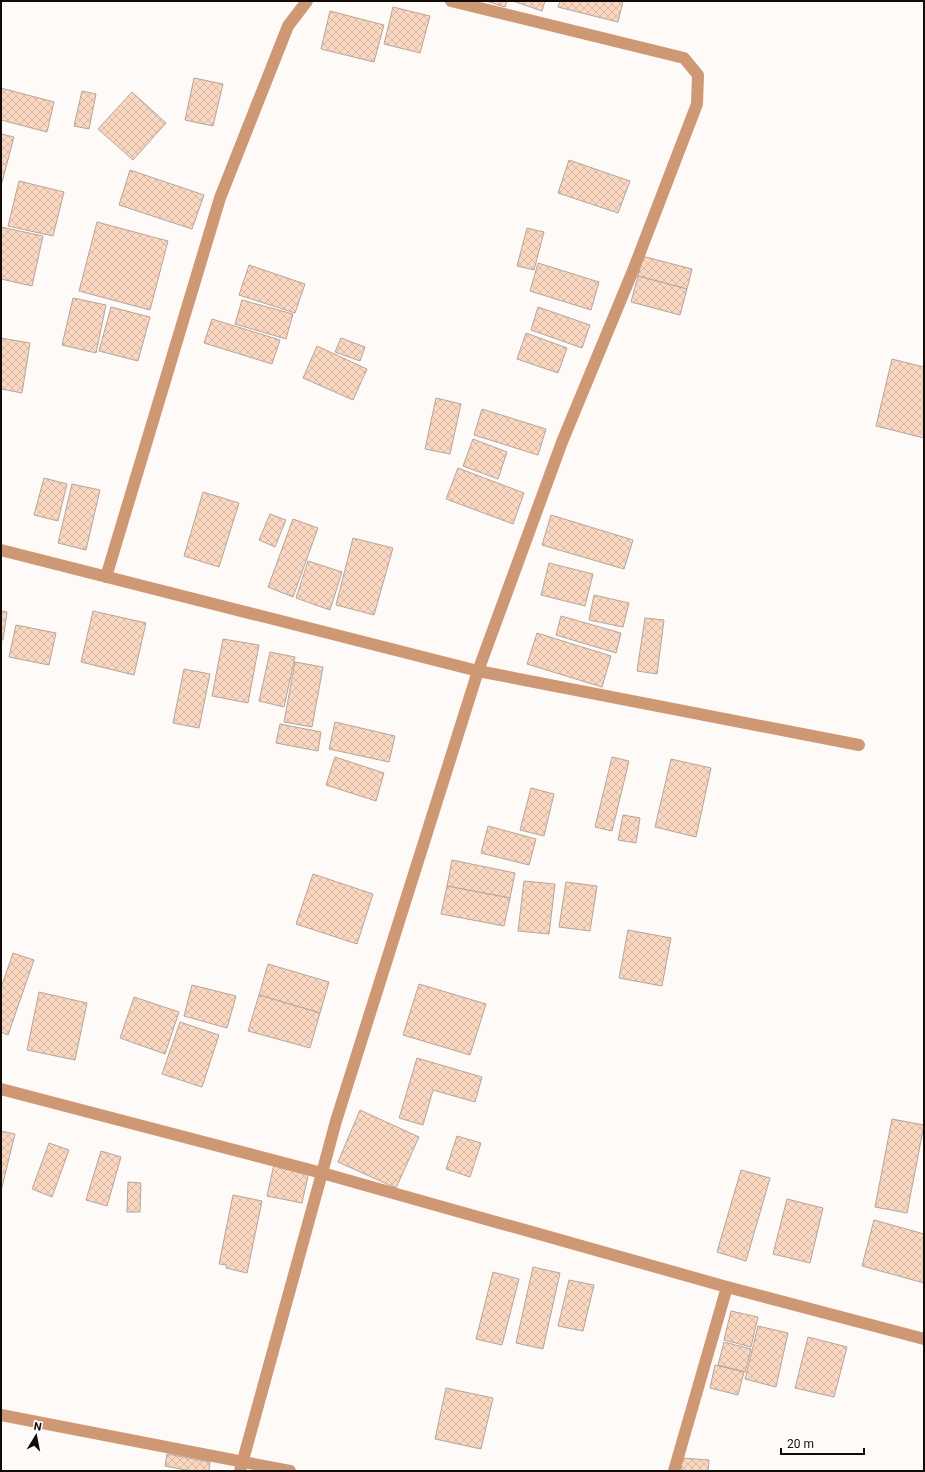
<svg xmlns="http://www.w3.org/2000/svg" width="925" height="1472" font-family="Roboto,sans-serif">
	<defs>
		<pattern id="building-cross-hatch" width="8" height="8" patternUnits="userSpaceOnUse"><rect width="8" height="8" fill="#fad7c1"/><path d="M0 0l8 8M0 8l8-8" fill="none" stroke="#d5b7a4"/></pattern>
	</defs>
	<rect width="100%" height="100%" fill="#fefaf8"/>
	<g fill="url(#building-cross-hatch)" stroke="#b6a59b">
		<path d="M486,1h21l-2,6z"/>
		<path d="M513,1h32l-3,10z"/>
		<path d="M560,1h63l-5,21 -60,-15z"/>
		<path d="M393,7l37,9 -10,37 -36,-9z"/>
		<path d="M330,11l54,14 -10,37 -53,-13z"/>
		<path d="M194,78l29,6 -10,42 -28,-6z"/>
		<path d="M1,88l53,14 -7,30 -46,-12z"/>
		<path d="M82,91l14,3 -7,35 -15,-3z"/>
		<path d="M132,92l34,31 -33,37 -35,-31z"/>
		<path d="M1,134l13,3 -13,49z"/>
		<path d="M569,160l61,21 -12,32 -60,-20z"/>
		<path d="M130,170l74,25 -12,34 -73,-24z"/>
		<path d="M19,181l45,11 -11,44 -45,-10z"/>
		<path d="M97,222l71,19 -18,69 -71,-19z"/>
		<path d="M1,227l42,9 -11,50 -31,-7z"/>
		<path d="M527,228l17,4 -10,38 -17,-4z"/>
		<path d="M642,256l50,13 -5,20 -49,-13z"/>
		<path d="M538,263l61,19 -8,28 -61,-19z"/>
		<path d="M249,265l56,19 -10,29 -56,-18z"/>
		<path d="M638,276l49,13 -7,26 -49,-13z"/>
		<path d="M73,298l33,7 -10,48 -34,-8z"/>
		<path d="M242,300l51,14 -7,25 -51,-15z"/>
		<path d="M111,307l39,10 -12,44 -39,-10z"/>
		<path d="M538,307l52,18 -8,23 -51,-18z"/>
		<path d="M212,319l68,21 -8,24 -68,-21z"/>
		<path d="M526,333l41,15 -9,25 -41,-14z"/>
		<path d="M1,338l29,5 -8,50 -21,-4z"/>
		<path d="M341,338l24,9 -5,14 -25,-9z"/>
		<path d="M317,346l50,23 -14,31 -50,-22z"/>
		<path d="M892,359l32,8v71l-48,-12z"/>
		<path d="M436,398l25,6 -11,50 -25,-5z"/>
		<path d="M482,409l64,20 -8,26 -64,-20z"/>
		<path d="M473,439l34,13 -9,27 -35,-13z"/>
		<path d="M458,468l66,25 -11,31 -67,-25z"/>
		<path d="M44,478l23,6 -9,37 -24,-6z"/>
		<path d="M72,484l28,6 -14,60 -28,-7z"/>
		<path d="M203,492l36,11 -20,64 -35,-11z"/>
		<path d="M270,514l16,6 -11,27 -16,-7z"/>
		<path d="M551,515l82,25 -9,29 -82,-24z"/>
		<path d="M293,519l25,9 -25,69 -25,-10z"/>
		<path d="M353,538l40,10 -19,67 -38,-10z"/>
		<path d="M308,561l34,11 -12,38 -34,-12z"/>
		<path d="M549,563l44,11 -8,32 -44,-11z"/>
		<path d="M594,595l35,8 -6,24 -34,-7z"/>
		<path d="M1,611l6,1 -4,28h-2z"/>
		<path d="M93,611l53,12 -12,52 -53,-13z"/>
		<path d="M561,616l60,17 -5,20 -60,-18z"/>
		<path d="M645,618l19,2 -7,54 -20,-3z"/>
		<path d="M16,625l40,8 -7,32 -40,-8z"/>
		<path d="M537,633l74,23 -9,31 -75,-23z"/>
		<path d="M223,639l36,6 -11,58 -36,-7z"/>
		<path d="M270,652l25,5 -11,50 -25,-6z"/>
		<path d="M295,662l28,5 -11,60 -28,-5z"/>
		<path d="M184,669l26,5 -11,54 -26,-5z"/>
		<path d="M335,722l60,14 -6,26 -60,-13z"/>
		<path d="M280,724l41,8 -3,19 -42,-8z"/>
		<path d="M335,757l49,16 -8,28 -50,-16z"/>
		<path d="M612,757l17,4 -17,70 -17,-4z"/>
		<path d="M671,759l40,9 -15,69 -41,-10z"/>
		<path d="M531,788l23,6 -10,42 -24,-6z"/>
		<path d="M623,815l17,3 -4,25 -18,-3z"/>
		<path d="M488,826l48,13 -7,26 -48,-12z"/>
		<path d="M452,860l63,13 -5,25 -63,-12z"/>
		<path d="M313,874l60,20 -16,50 -61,-20z"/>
		<path d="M524,881l31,3 -6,50 -31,-3z"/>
		<path d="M566,882l31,4 -7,45 -31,-4z"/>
		<path d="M447,886l63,12 -6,28 -63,-12z"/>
		<path d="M628,930l43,8 -9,48 -43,-8z"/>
		<path d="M13,953l21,7 -26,75 -7,-3v-44z"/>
		<path d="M268,964l61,18 -9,31 -61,-18z"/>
		<path d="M419,984l67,20 -16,51 -67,-20z"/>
		<path d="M192,985l44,11 -9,32 -43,-12z"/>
		<path d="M39,992l48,11 -12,57 -48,-10z"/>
		<path d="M259,995l61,18 -10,35 -62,-17z"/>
		<path d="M134,997l45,15 -14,42 -45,-16z"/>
		<path d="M180,1022l39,13 -17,52 -40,-13z"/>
		<path d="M417,1058l65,19 -7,25 -42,-12 -10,35 -24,-7z"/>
		<path d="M360,1110l59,27 -23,51 -58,-26z"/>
		<path d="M892,1119l32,6 -17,88 -32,-6z"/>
		<path d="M1,1131l14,3 -14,57z"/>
		<path d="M457,1136l24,7 -11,34 -24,-8z"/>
		<path d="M49,1143l20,7 -17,47 -20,-8z"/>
		<path d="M101,1151l20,6 -14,49 -21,-6z"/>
		<path d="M274,1164l35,8 -7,31 -35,-7z"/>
		<path d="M741,1170l29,8 -24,83 -29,-9z"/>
		<path d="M128,1182l13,1 -1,29h-13z"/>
		<path d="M233,1195l29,6 -15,72 -21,-5 1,-3 -8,-1z"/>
		<path d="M787,1199l36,9 -13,55 -37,-9z"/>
		<path d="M874,1220l50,14v49l-62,-17z"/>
		<path d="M533,1267l27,6 -17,76 -27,-6z"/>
		<path d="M493,1272l26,7 -17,66 -26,-6z"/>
		<path d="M569,1280l25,5 -11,46 -25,-5z"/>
		<path d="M731,1311l27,6 -7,30 -27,-7z"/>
		<path d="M758,1326l30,7 -12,54 -31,-8z"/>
		<path d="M808,1337l39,10 -13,50 -39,-9z"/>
		<path d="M724,1342l27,7 -6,23 -27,-7z"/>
		<path d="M715,1365l29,7 -6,23 -28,-7z"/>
		<path d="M446,1388l47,10 -12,51 -46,-10z"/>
		<path d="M167,1454l43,8 -1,9h-18l-26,-5z"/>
		<path d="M682,1458l27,2 -1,11h-27z"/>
	</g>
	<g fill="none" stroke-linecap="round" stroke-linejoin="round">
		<g stroke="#cf9874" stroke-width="12">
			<path d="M451,1l233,57 14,17 -1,29 -63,164 -72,174 -84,229 381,74"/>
			<path d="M1,550l477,121 -142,450 -14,52 -321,-84"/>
			<path d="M106,577l114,-379 68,-172 19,-25"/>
			<path d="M727,1287l197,52"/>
			<path d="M1,1415l289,56"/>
			<path d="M240,1471l82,-298 405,114 -53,184"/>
		</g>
	</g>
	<rect width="925" height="1472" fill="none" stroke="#110b08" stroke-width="4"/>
	<g transform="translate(36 1436) rotate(10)" stroke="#ffffff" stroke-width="3" paint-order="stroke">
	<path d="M0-3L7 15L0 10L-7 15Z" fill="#110b08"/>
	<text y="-6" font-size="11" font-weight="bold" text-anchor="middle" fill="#110b08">N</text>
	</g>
	<path d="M781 1448v6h83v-6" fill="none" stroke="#110b08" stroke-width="2"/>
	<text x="787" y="1448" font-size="12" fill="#110b08" stroke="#ffffff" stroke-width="3" paint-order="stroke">20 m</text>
</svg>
